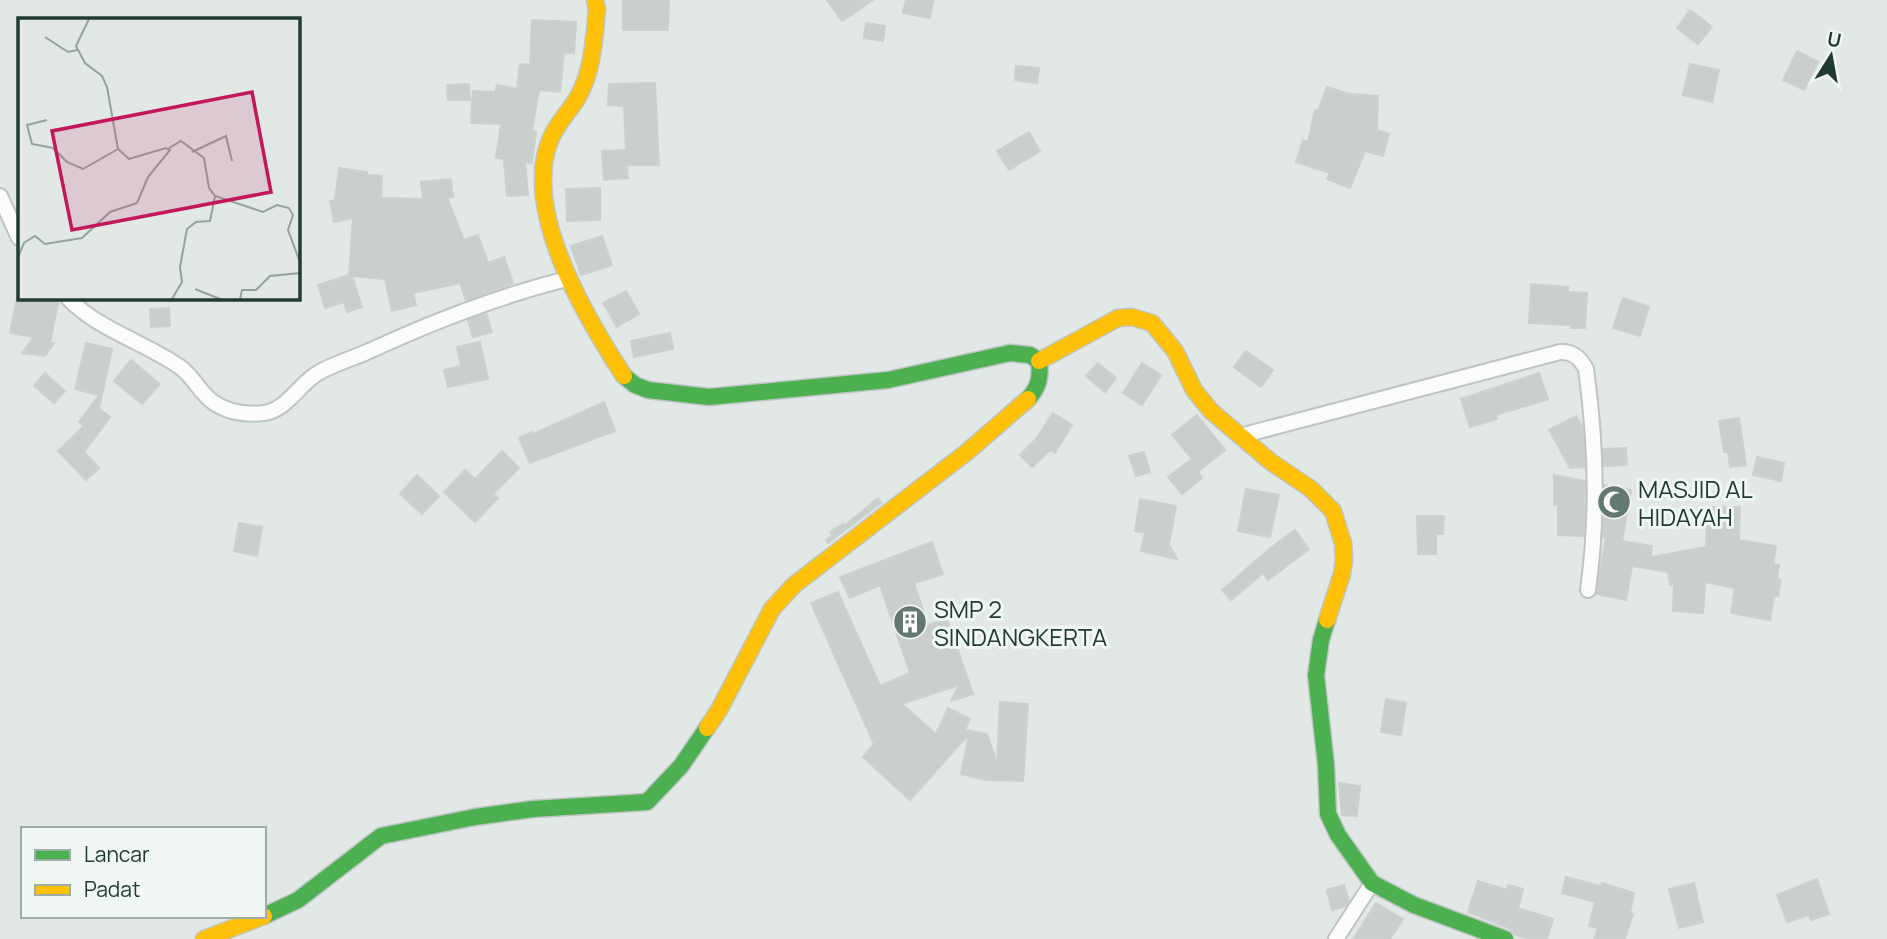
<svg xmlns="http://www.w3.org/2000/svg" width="1887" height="939" font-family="Manrope,sans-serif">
	<rect width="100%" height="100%" fill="#e2e8e5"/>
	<g fill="#cacfcd" stroke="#cbd1ce" stroke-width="2">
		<path d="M623,0h46l-1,30h-45z"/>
		<path d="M827,0h46l-31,21z"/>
		<path d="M906,0h27l-3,18 -27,-5z"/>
		<path d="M1690,10l22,17 -14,17 -21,-16z"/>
		<path d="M532,20l44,2 -2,31h-10l-4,39 -21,-2 -7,41 4,1 -4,31 -7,-1 3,33 -21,1 -3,-37 -8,-1 5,-34 -30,-1 2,-32 22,1 2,-7 20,4 3,-25 10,1z"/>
		<path d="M866,23l19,3 -2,15 -19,-3z"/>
		<path d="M1797,51l21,11 -14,28 -21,-10z"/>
		<path d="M1690,64l29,6 -7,32 -29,-7z"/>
		<path d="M1016,66l23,2 -2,15 -22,-3z"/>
		<path d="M655,83l4,82h-32l1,13 -24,2 -2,-29 24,-1 -2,-44 -16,-1 1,-21z"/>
		<path d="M469,84l1,16h-22l-1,-15z"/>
		<path d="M1327,87l22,7 29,2 -1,34 12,4 -6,22 -18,-5 -15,37 -23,-9 3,-6 -34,-11 7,-22 5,2 7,-32 3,1z"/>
		<path d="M1029,132l11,19 -31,19 -12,-19z"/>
		<path d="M339,168l28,4v3l15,1 -1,22 42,1 -2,-17 30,-3 2,18 -6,1 17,42 14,-5 10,28 16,-6 9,26 -47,17 -6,-17 -47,10 3,12 -24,6 -7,-32 -33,-3 10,31 -15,5 -3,-10 -19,6 -7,-23 31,-10 4,-57 -19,4 -4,-21 5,-1z"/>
		<path d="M600,188v32l-33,1 -1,-32z"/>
		<path d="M602,236l10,29 -31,10 -10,-29z"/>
		<path d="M1531,284l37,3v5l19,1 -2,35h-14v-3l-42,-2z"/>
		<path d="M626,291l13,23 -22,13 -14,-24z"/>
		<path d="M17,298h42l-9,45h4l-9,13 -23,-3 12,-16 -24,-4z"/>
		<path d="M1623,298l26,9 -9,29 -27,-8z"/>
		<path d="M169,308l1,18 -19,1 -1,-18z"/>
		<path d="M486,313l6,19 -19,5 -5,-17z"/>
		<path d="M670,333l3,16 -39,8 -3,-16z"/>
		<path d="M480,342l8,37 -40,8 -4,-17 17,-4 -4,-19z"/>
		<path d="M86,343l26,6 -13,60 11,8 -26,35 15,16 -13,12 -28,-29 26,-25 -5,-4 20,-27 -24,-6z"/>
		<path d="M1246,351l27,19 -12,17 -27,-20z"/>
		<path d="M131,360l29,24 -18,20 -28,-23z"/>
		<path d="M1098,363l18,15 -11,14 -19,-16z"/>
		<path d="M1142,363l19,12 -19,30 -19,-12z"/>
		<path d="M45,373l20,18 -11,12 -20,-17z"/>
		<path d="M1539,373l9,26 -52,16 1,4 -27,8 -9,-28z"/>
		<path d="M604,402l11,29 -85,32 -11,-25 13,-6 1,2z"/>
		<path d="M1053,413l19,12 -17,28 -5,-3 -18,17 -12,-12 16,-16z"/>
		<path d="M1197,415l28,35 -27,22 4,6 -20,16 -14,-17 24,-18 -20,-24z"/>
		<path d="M1576,416l7,12 2,39 -15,1 -21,-38z"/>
		<path d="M1739,418l7,47 -16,2 -2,-15h-4l-5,-31z"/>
		<path d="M1626,448l1,17 -23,1 -1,-17z"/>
		<path d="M502,451l17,17 -26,26 5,4 -23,24 -31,-30 21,-22 10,9z"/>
		<path d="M1144,452l6,20 -14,4 -7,-20z"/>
		<path d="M1757,457l27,6 -3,18 -28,-6z"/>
		<path d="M417,475l22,21 -17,18 -22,-20z"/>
		<path d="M1554,475l31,6 -1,55 -26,-1v-30h-4z"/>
		<path d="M1604,485l27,5 -9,51 30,5 -1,11 55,-10 1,-40h33l-1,33 37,6 -3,18 6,1 -2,14 4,1 -3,16h-4l-4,24 -39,-7 4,-25 -30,-6 -2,31 -30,-2 1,-27 -4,1 -2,-13 -36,-6 -6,34 -30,-6 10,-57h-3z"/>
		<path d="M1246,489l33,6 -9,42 -32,-6z"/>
		<path d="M878,498l3,5 -53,40 -2,-3 7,-5 -3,-3 13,-8 1,2z"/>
		<path d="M1140,499l36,7 -7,39 8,14 -36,-8 4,-18 -10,-2z"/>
		<path d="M1417,516h27l-1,18h-7v20h-18z"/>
		<path d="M239,523l23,4 -5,29 -23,-5z"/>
		<path d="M1295,530l14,19 -41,31 -5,-7 -32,27 -9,-10 46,-40z"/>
		<path d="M932,542l11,32 -29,9 14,42 19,-6 26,75 -22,7 8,-16 -57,19 34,30 12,-26 22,11 -5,11 22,4 10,29 3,-61 28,2 -5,77 -37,-1 -25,-6 8,-40 -59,66 -47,-43 11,-13 -63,-141 27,-11 42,94 30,-13 -30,-88 -30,13 -10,-21z"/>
		<path d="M1386,699l20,4 -5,32 -20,-3z"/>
		<path d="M1339,783l21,3 -3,30 -15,-1z"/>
		<path d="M1566,877l35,9 1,-3 32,10 -4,20 3,1 -8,25h-31l4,-11 -9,-2 6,-24 -33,-9z"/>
		<path d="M1817,879l12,35 -18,6 -2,-5 -22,7 -10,-27z"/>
		<path d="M1478,881l29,9 1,-5 15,4 -5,19 35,11 -6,20h-18l-13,-4 -7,-7 -41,-16z"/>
		<path d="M1694,883l9,39 -24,6 -10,-39z"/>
		<path d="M1344,885l5,16 -3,5 -14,4 -5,-20z"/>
		<path d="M1376,903l27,16 -13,20h-37z"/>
	</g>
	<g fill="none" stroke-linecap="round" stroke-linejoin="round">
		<g stroke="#bfc5c2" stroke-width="18">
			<g id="street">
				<path d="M0,196l19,42"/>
				<path d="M68,298c29,31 76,44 112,69 13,9 20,26 33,35 14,10 33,13 51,11 23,-3 35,-29 54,-40 15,-9 33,-14 49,-21 65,-30 131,-56 200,-73"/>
				<path d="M1240,436l320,-84c13,-1 20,6 26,17 10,72 12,149 2,221"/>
				<path d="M1336,939l36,-56"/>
			</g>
		</g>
		<g stroke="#bec6c3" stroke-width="19">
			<g id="fast">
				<path d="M624,376l11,9 13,5 61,7 179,-17 122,-27 20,2 9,6c2,16 0,26 -11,38"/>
				<path d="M1327,620l-6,20 -5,35 10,90 2,49 10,21 34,48 42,22 91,34"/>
				<path d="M264,916l34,-16 83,-64 94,-19 58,-8 114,-7 34,-36 26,-38"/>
			</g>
		</g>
		<g stroke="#bec6c3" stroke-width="19">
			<g id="slow">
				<path d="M595,0l2,9c-3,31 -4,61 -19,88 -8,14 -21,26 -27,41 -31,70 35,180 73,238"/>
				<path d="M1039,361l79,-43 14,-1 20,6 23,28 19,39 17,21 60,51 40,27 22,22 10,32 1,17 -2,14 -15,46"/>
				<path d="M707,728l12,-18 53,-101 22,-24 173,-133 61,-53"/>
				<path d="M204,939l60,-23"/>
			</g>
		</g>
		<use href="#street" stroke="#fbfcfb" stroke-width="14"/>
		<use href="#fast" stroke="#4caf50" stroke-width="16"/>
		<use href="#slow" stroke="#ffc107" stroke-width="16"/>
	</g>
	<defs>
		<g id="mosque-disc" transform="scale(1.75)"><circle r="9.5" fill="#647872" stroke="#f0f7f4"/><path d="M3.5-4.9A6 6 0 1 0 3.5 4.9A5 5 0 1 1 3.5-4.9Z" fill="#fff"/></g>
		<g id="building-disc" transform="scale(1.75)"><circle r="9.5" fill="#647872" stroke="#f0f7f4"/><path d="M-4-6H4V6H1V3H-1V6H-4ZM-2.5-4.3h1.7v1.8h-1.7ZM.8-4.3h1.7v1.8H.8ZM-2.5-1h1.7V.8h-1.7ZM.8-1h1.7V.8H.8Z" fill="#fff"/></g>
	</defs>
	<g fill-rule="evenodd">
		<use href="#mosque-disc" x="1614" y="502"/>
		<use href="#building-disc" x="910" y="622"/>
	</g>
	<g text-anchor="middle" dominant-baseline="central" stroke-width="6" stroke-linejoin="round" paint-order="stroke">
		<g font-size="24" fill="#203b34" stroke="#f0f7f4" text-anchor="start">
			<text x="1638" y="488">MASJID AL<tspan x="1638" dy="28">HIDAYAH</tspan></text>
			<text x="934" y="608">SMP 2<tspan x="934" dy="28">SINDANGKERTA</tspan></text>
		</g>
	</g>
	<g transform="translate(18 18)">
		<rect width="282" height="282" fill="#e2e8e5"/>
		<path fill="none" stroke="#94a39e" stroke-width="2" d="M27,19l23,15 9,-2M29,102l-20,5 5,19 21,4 14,14 16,7 35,-20M151,130l12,-7 23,17 5,30 6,8 48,16 14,-7 12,3 4,7 -5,15 12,32M174,134l34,-16 6,25M0,239l6,-14 11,-7 10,8 37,-6 28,-26 27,-9 11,-26 22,-27 -4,-2 -37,11 -11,-10 -11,-62 -5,-11 -17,-13 -9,-17 13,-27M177,271l25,10M154,281l10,-17 -2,-15 7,-38 9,-7 14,-1 5,-25M222,281l2,-9h14l14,-14 30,-3"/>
		<path fill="#c2185b" fill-opacity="0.15" stroke="#c2185b" stroke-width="3.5" d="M234,74l19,100 -199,38 -20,-99z"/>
		<rect width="282" height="282" fill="none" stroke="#203b34" stroke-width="3.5"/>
	</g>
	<rect x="21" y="827" width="245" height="91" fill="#f0f7f4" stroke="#9daca7" stroke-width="2"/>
	<rect x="35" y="850" width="35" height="10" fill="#4caf50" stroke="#9daca7" stroke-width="2"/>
	<text x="84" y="862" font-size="21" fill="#203b34">Lancar</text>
	<rect x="35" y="885" width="35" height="10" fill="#ffc107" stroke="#9daca7" stroke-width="2"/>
	<text x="84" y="897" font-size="21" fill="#203b34">Padat</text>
	<g transform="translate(1831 56) rotate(11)" stroke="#f0f7f4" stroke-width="5" paint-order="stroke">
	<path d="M0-5L12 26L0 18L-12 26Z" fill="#203b34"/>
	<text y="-10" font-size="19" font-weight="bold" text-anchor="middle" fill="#203b34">U</text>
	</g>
</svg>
